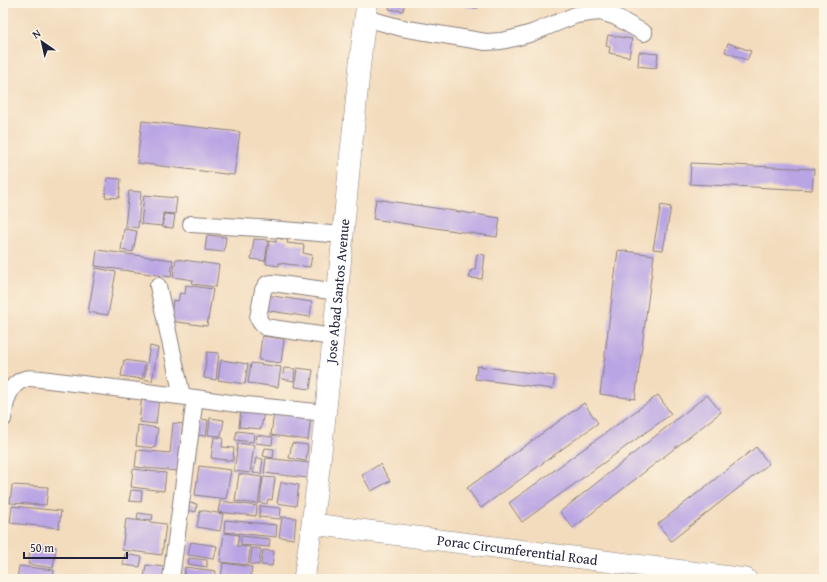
<svg xmlns="http://www.w3.org/2000/svg" width="827" height="582" font-family="'Gentium Book Plus',serif">
	<rect width="100%" height="100%" fill="#fcf5e5"/>
	<filter id="ink" filterUnits="userSpaceOnUse"><feTurbulence type="fractalNoise" baseFrequency=".025" numOctaves="2"/><feDisplacementMap in="SourceGraphic" scale="8" xChannelSelector="R" yChannelSelector="G"/><feConvolveMatrix kernelMatrix="1 2 1 2 8 2 1 2 1" color-interpolation-filters="sRGB"/></filter>
	<filter id="wash" filterUnits="userSpaceOnUse"><feTurbulence type="fractalNoise" baseFrequency=".012" numOctaves="4" result="noise"/><feDisplacementMap in="SourceGraphic" scale="16" xChannelSelector="R" yChannelSelector="G"/><feGaussianBlur stdDeviation="0.9" result="paint"/><feColorMatrix in="noise" values="0 0 0 0 0 0 0 0 0 0 0 0 0 0 0 0 0 1.4 0 .05"/><feComposite in="paint" operator="in"/></filter>
	<g filter="url(#wash)">
		<rect width="100%" height="100%" fill="#f3dcbd"/>
		<g id="blocks">
			<g fill="#baa5e4">
				<path d="M390,3h15l-2,8 -14,-2z"/>
				<path d="M467,3h11v5l-12,-1z"/>
				<path d="M608,35l24,4 -3,18 -20,-4 1,-6 -4,-1z"/>
				<path d="M728,43l23,8 -4,9 -22,-8z"/>
				<path d="M639,52l19,2 -2,14 -18,-2z"/>
				<path d="M142,121l98,11 -6,43 -97,-12z"/>
				<path d="M691,163l123,6 -2,21 -122,-6z"/>
				<path d="M107,178l14,1 -2,19 -14,-1z"/>
				<path d="M129,191l12,1 -3,36 -13,-2z"/>
				<path d="M144,195l33,3 -2,16 -12,-1 -1,13 -21,-2z"/>
				<path d="M376,199l124,19 -3,19 -124,-18z"/>
				<path d="M661,205l10,2 -8,43 -10,-1z"/>
				<path d="M164,214l11,1 -2,13 -11,-1z"/>
				<path d="M124,229l13,2 -4,21 -12,-2z"/>
				<path d="M207,235l19,2 -2,15 -19,-2z"/>
				<path d="M276,238l12,2 -1,3 17,2 -1,8 9,2 -2,12 -31,-4v3l-13,-2 3,-23 7,1z"/>
				<path d="M254,239l14,1 -3,21 -14,-2z"/>
				<path d="M97,250l76,10 -2,17 -76,-11z"/>
				<path d="M618,250l36,5 -19,144 -35,-5z"/>
				<path d="M477,254l8,1 -3,24 -13,-1 2,-8h4z"/>
				<path d="M176,259l43,6 -3,22 -24,-3 1,-4 -20,-3z"/>
				<path d="M96,268l20,4 -8,43 -20,-3z"/>
				<path d="M186,285l27,4 -6,37 -37,-5 3,-21 5,1 2,-8 5,1z"/>
				<path d="M266,295l46,7 -2,15 -46,-7z"/>
				<path d="M262,336l22,3 -3,24 -22,-3z"/>
				<path d="M150,346l8,2 -6,33 -8,-2z"/>
				<path d="M207,352l12,1 -3,27 -12,-2z"/>
				<path d="M124,360l21,3 -3,16 -21,-3z"/>
				<path d="M221,360l27,4 -3,20 -27,-4z"/>
				<path d="M251,363l30,4 -3,20 -30,-4z"/>
				<path d="M477,366l78,10 -2,13 -78,-10z"/>
				<path d="M284,368l11,1 -1,12 -12,-2z"/>
				<path d="M297,368l16,2 -3,19 -15,-2z"/>
				<path d="M658,395l13,19 -149,108 -13,-19z"/>
				<path d="M707,395l14,17 -148,116 -13,-16z"/>
				<path d="M142,396l17,1 -3,27 -17,-2z"/>
				<path d="M584,403l14,20 -117,85 -14,-20z"/>
				<path d="M241,409l23,3 -3,17 -22,-2z"/>
				<path d="M274,412l37,5 -3,23 -37,-5z"/>
				<path d="M210,418l14,2 -3,16 -13,-1z"/>
				<path d="M198,419l10,1 -2,16 -10,-1z"/>
				<path d="M173,423l10,1 -6,47 -42,-4 2,-17 33,3z"/>
				<path d="M138,425l20,3 -3,20 -19,-2z"/>
				<path d="M237,431l17,2 -1,9 -18,-2z"/>
				<path d="M257,435l16,2 -1,8 -16,-2z"/>
				<path d="M214,437l9,1 -1,9 12,1 -1,13 -22,-3z"/>
				<path d="M238,443l16,2 -4,28 -16,-2z"/>
				<path d="M292,443l16,2 -2,16 -17,-3z"/>
				<path d="M756,447l13,17 -98,77 -13,-17z"/>
				<path d="M265,448l9,1 -1,9 -10,-2z"/>
				<path d="M256,458l7,1 -2,15 -8,-1z"/>
				<path d="M266,458l44,5 -2,15 -44,-5z"/>
				<path d="M380,464l10,17 -19,10 -9,-16z"/>
				<path d="M199,466l32,4 -5,29 -31,-4z"/>
				<path d="M133,469l33,4 -2,18 -33,-4z"/>
				<path d="M239,474l23,3 -4,27 -23,-3z"/>
				<path d="M263,477l12,1 -3,22 -4,-1 -1,5 -7,-1z"/>
				<path d="M281,482l18,3 -3,21 -19,-3z"/>
				<path d="M12,485l36,2 -2,18 -36,-2z"/>
				<path d="M131,490l11,1 -1,11 -12,-1z"/>
				<path d="M220,501l37,5 -1,10 -38,-4z"/>
				<path d="M190,503l7,1 -1,8 -8,-2z"/>
				<path d="M12,506l49,5 -2,17 -49,-5z"/>
				<path d="M260,506l21,2 -1,11 -21,-2z"/>
				<path d="M200,510l23,4 -3,17 -23,-4z"/>
				<path d="M138,513l15,2 -1,5 -15,-1z"/>
				<path d="M282,517l14,1 -2,21 -15,-2z"/>
				<path d="M126,519l40,5 -4,31 -40,-5z"/>
				<path d="M225,520l52,5 -1,12 -52,-5z"/>
				<path d="M224,533l15,2 -2,11 13,1 -2,18 -28,-3z"/>
				<path d="M241,536l29,3 -1,8 -28,-2z"/>
				<path d="M191,542l26,4 -3,13 -26,-4z"/>
				<path d="M31,544l25,3 -3,21 -25,-4z"/>
				<path d="M252,548l9,1 -2,16 -9,-1z"/>
				<path d="M263,550l11,1 -2,15 -11,-1z"/>
				<path d="M125,554l17,3 -2,10 -17,-2z"/>
				<path d="M189,558l18,2v7l-19,-3z"/>
				<path d="M223,563l29,4 -2,12h-29z"/>
				<path d="M146,565l19,2 -2,12h-19z"/>
				<path d="M19,566l35,4 -1,9h-36z"/>
				<path d="M185,567l31,4 -1,8h-31z"/>
			</g>
		</g>
	</g>
	<g filter="url(#ink)">
		<use href="#blocks" fill-opacity="0" stroke="#8a7f7c" stroke-width="1"/>
		<g fill="none" stroke-linecap="round" stroke-linejoin="round">
			<g stroke="#8a7f7c" stroke-width="18">
				<g id="minor">
					<path d="M365,18l37,10 84,14 15,-1 14,-3 17,-5 44,-18 14,-2 11,-1 15,5 28,16"/>
					<path d="M191,224l67,4 85,7"/>
					<path d="M158,286l24,110"/>
					<path d="M333,337l-68,-10 -4,-4 -3,-5 5,-28 4,-6 6,-1 65,9"/>
					<path d="M3,419c2,-15 5,-35 22,-40 4,-2 11,0 16,0l154,19"/>
					<path d="M171,579l24,-181 42,6 89,9"/>
				</g>
			</g>
			<g stroke="#8a7f7c" stroke-width="22">
				<g id="major">
					<path id="s1" d="M313,524l433,55"/>
					<path id="s2" d="M304,579c22,-142 33,-286 47,-429 6,-49 9,-98 16,-147"/>
				</g>
			</g>
			<use href="#minor" stroke="#fff" stroke-width="16"/>
			<use href="#major" stroke="#fff" stroke-width="21"/>
		</g>
	</g>
	<g text-anchor="middle" dominant-baseline="central" stroke-width="3.5" stroke-linejoin="round" paint-order="stroke">
		<g font-size="14" fill="#22223b" stroke="#fcf5e5">
			<text stroke="none"><textPath href="#s2" startOffset="290">Jose Abad Santos Avenue</textPath></text>
			<text stroke="none"><textPath href="#s1" startOffset="206">Porac Circumferential Road</textPath></text>
		</g>
	</g>
	<rect width="827" height="582" fill="none" stroke="#fcf5e5" stroke-width="16"/>
	<g transform="translate(42 42) rotate(326)" stroke="#fcf5e5" stroke-width="3" paint-order="stroke">
	<path d="M0-3L7 15L0 10L-7 15Z" fill="#22223b"/>
	<text y="-6" font-size="11" font-weight="bold" text-anchor="middle" fill="#22223b">N</text>
	</g>
	<path d="M24 552v6h103v-6" fill="none" stroke="#22223b" stroke-width="2"/>
	<text x="30" y="552" font-size="12" fill="#22223b" stroke="#fcf5e5" stroke-width="3" paint-order="stroke">50 m</text>
</svg>
